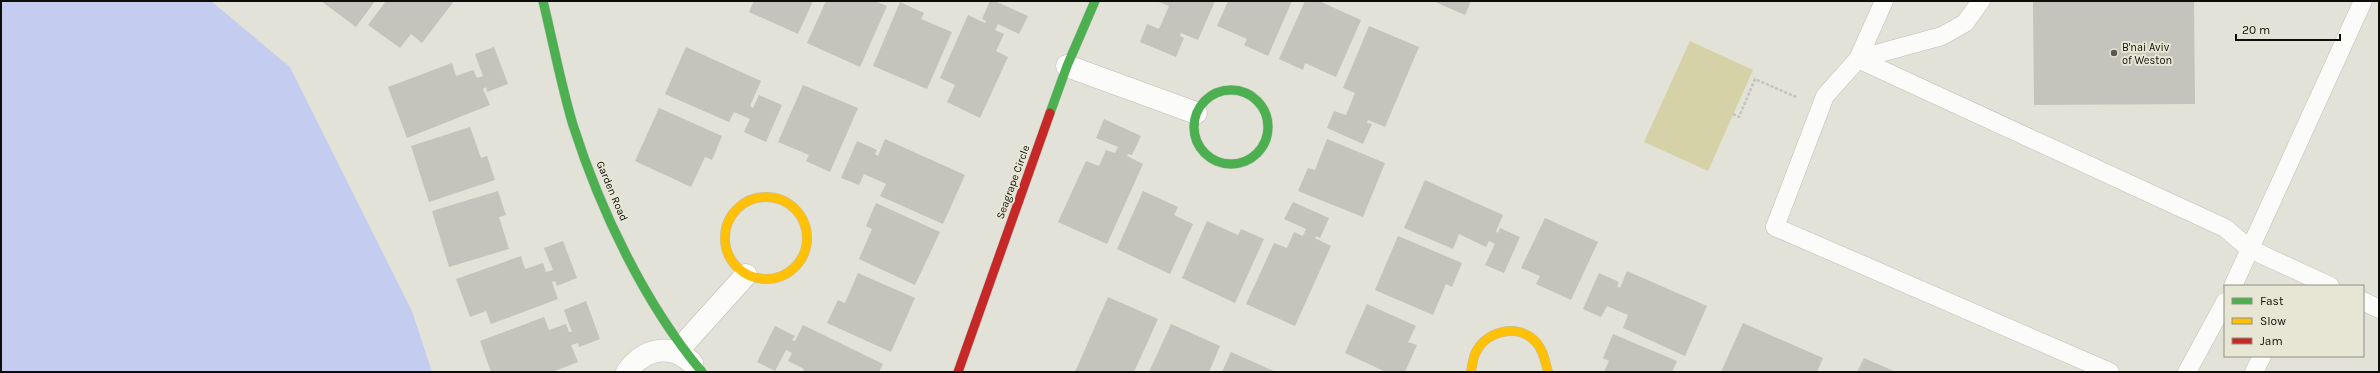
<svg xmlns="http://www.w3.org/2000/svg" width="2380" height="373" font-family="Karla,sans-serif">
	<rect width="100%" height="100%" fill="#e3e2d8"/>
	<path fill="#d5d2a7" d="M1690,41l63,29 -45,101 -64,-29z"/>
	<path fill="#c4cdef" d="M1,1h210l79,66 122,244 20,61h-431z"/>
	<g fill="#c4c3bc">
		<path d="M321,1h54l-19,26z"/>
		<path d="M386,1h68l-32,42 -11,-9 -11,14 -32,-23z"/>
		<path d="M754,1h59l-15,33 -49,-22z"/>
		<path d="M826,1h49l12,5 -27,61 -53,-24z"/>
		<path d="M990,1h5l33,15 -9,18 -21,-10 -3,6 9,4 -8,17 12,6 -28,61 -33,-16 8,-17 -15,-7 28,-63 17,8 1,-2 -4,-2z"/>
		<path d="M1156,1h59l-17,39 -17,-7 -1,3 4,2 -8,19 -36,-15 7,-18 12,5 10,-23z"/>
		<path d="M1228,1h64l-24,55 -24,-11 3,-6 -30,-13z"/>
		<path d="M1305,1h14l42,19 -25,57 -31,-14 -2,7 -24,-11z"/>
		<path d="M1433,1h38l-6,14z"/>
		<path d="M2033,1h161l1,103 -161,1z"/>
		<path d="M900,2l24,11 -3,6 31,13 -25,57 -54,-23z"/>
		<path d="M1369,26l50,21 -34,80 -17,-7 -1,3 5,1 -9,20 -36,-16 7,-17 12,4 9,-22 -12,-5z"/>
		<path d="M494,47l14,37 -21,8 -1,-5 -3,2 7,16 -83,33 -19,-51 64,-24 4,13 17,-6 4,8 6,-2 -8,-22z"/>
		<path d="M686,47l75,34 -11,25 3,2 6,-13 23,10 -16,37 -22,-10 6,-13 -16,-7 -5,10 -64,-28z"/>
		<path d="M803,85l55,23 -28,64 -24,-11 3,-6 -31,-13z"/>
		<path d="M659,108l63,28 -10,24 -7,-3 -14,30 -56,-26z"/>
		<path d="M1104,119l37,17 -9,19 -4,-1 -1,2 16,8 -36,80 -49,-22 28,-61 13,5 7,-16 9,3 3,-6 -22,-9z"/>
		<path d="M470,127l11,31 6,-2 8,24 -66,22 -18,-56z"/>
		<path d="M885,139l80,36 -22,49 -63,-28 6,-12 -22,-10 -5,11 -18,-7 16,-37 20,9 -2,4 3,2z"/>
		<path d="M1327,139l58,24 -22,54 -65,-26 10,-23 7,2z"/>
		<path d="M1425,180l78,35 -7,16 2,2 2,-5 20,9 -16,36 -19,-8 10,-21 -6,-3 -3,6 -27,-13 -6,15 -49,-21z"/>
		<path d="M498,191l8,24 -7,2 10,32 -60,18 -17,-56z"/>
		<path d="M1143,191l35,16 -4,8 19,9 -23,50 -53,-25z"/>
		<path d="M1293,202l36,16 -9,20 -4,-2 -1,2 16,8 -36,80 -49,-22 28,-61 13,5 7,-16 9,4 3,-7 -22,-10z"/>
		<path d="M876,203l64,29 -25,53 -56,-26 13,-30 -6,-3z"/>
		<path d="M1545,218l53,24 -27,58 -35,-16 4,-8 -19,-8z"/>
		<path d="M1207,221l31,14 3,-6 23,10 -29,64 -53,-25z"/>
		<path d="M1398,236l64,27 -10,24 -6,-3 -13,31 -58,-25z"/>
		<path d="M563,241l14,37 -20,8 -2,-5 -3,1 6,17 -67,25 -5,-13 -16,6 -14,-38 65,-23 4,13 18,-6 3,9 7,-2 -9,-22z"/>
		<path d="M1627,271l80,35 -22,50 -62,-28 5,-13 -21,-9 -6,11 -18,-8 16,-36 20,9 -2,4 3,2z"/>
		<path d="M858,273l57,25 -24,54 -64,-29 11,-23 7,3z"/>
		<path d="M1108,297l50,22 -24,53h-59z"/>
		<path d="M586,301l14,38 -21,8 -1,-4 -7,2 7,17 -26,10h-61l-11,-31 64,-24 5,13 17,-6 3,8h3l-8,-22z"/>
		<path d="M1367,304l49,22 -8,16 9,3 -12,27h-19l-41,-19z"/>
		<path d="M1743,323l80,35 -6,14h-96z"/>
		<path d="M1171,324l49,22 -11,26h-60z"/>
		<path d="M803,325l80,39 -4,8h-76l1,-3 -16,-8 4,-8 -6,-3 -11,21 -18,-9 18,-36 20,10 -3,4 3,1z"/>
		<path d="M1613,334l64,27 -5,11h-68l5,-11 -6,-3z"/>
		<path d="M1231,352l45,20h-54z"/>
		<path d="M1864,358l32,14h-39z"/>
	</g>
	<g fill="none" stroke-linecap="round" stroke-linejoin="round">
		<g stroke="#bfbeb7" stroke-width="19">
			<g id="lane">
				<path d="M1884,1l-26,58 367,169 25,21 80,37"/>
				<path d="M1981,1l-16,22 -23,13 -84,23 -33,37 -50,131 335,145"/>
				<path d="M2233,286l130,-285"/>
				<path d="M2363,301l16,8"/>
				<path d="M2187,372l38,-70"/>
				<path d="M2254,372l8,-16"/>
			</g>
		</g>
		<g stroke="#bfbeb7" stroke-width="23">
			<g id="street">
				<path d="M1067,66l129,47"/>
				<path d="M681,347l65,-72"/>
				<path d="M627,372c16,-23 44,-30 65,-9"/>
			</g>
		</g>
		<g stroke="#bfbeb7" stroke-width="10">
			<g id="fast">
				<path d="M543,1c10,41 18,84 30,124 27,85 72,179 129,247"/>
				<circle cx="1231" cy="127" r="37"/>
				<path d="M1050,113l17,-47 28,-65"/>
			</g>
		</g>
		<g stroke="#bfbeb7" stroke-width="10">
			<g id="slow">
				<circle cx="766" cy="238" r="41"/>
				<path d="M1471,372c1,-6 2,-13 4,-18 10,-23 42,-31 60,-13 8,8 10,20 13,31"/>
			</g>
		</g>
		<g stroke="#bfbeb7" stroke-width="10">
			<path id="jam" d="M958,372l92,-259"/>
		</g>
		<path stroke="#c2c2bf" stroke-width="2.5" stroke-dasharray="3 2" stroke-linecap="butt" d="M1733,114l6,3 16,-38 41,18"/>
		<use href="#lane" stroke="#fbfbf9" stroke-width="18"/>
		<use href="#street" stroke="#fbfbf9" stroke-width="22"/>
		<use href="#fast" stroke="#4caf50" stroke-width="9"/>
		<use href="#slow" stroke="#ffc107" stroke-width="9"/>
		<use href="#jam" stroke="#c62828" stroke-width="9"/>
	</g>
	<circle fill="#595851" stroke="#e7e6d4" stroke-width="1.5" cx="2114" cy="53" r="4"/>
	<g text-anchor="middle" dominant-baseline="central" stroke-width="4" stroke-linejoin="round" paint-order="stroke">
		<g font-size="11" fill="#0e0e08" stroke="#e7e6d4" text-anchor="start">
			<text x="2122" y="47">B'nai Aviv<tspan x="2122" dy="13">of Weston</tspan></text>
		</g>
		<g font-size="11" fill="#0e0e08" stroke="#e7e6d4">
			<text transform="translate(1013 182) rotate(-70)">Seagrape Circle</text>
			<text transform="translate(612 191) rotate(67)">Garden Road</text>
		</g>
	</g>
	<rect width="2380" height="373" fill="none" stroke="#0e0e08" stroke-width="4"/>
	<rect x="2224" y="285" width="140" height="72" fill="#e7e6d4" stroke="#909082"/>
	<rect x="2232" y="298" width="20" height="6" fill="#4caf50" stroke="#909082"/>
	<text x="2260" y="305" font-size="12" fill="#0e0e08">Fast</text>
	<rect x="2232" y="318" width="20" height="6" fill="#ffc107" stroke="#909082"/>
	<text x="2260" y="325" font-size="12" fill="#0e0e08">Slow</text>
	<rect x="2232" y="338" width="20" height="6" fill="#c62828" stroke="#909082"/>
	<text x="2260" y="345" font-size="12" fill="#0e0e08">Jam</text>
	<path d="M2236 34v6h104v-6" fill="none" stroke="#0e0e08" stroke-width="2"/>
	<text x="2242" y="34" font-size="12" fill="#0e0e08" stroke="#e7e6d4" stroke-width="3" paint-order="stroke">20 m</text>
</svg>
